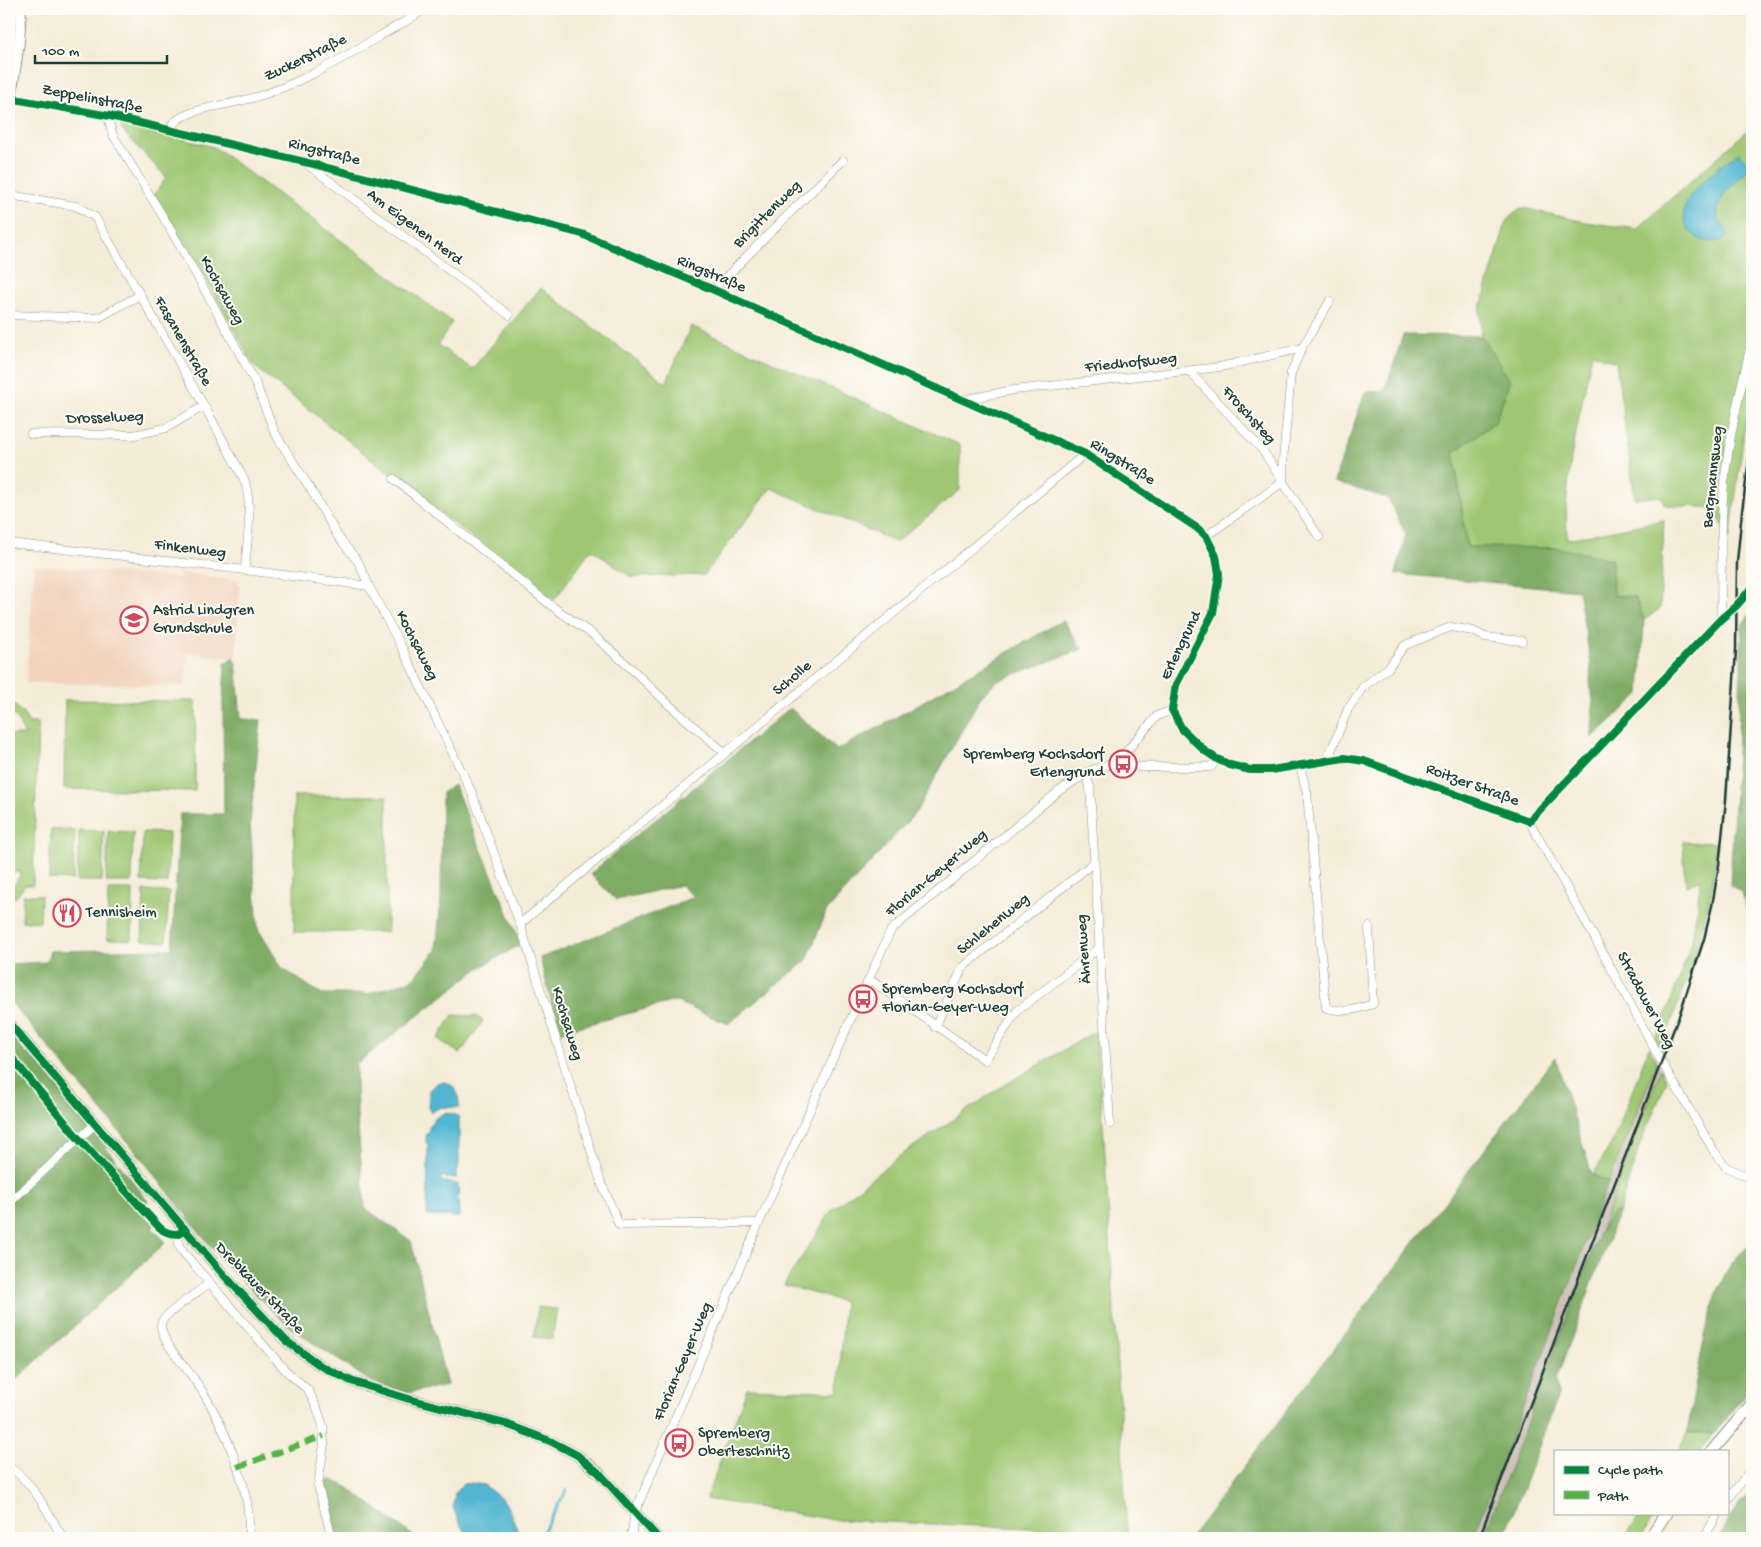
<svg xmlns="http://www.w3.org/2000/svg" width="1761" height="1547" font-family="'Gochi Hand',sans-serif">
	<rect width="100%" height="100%" fill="#fdfcf7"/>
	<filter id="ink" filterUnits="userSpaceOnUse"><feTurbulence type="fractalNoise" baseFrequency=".02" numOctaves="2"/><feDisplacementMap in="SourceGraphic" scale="10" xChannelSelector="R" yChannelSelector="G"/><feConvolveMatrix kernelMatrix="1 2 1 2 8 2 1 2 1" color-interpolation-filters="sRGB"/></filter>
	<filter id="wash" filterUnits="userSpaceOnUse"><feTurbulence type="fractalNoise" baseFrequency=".0096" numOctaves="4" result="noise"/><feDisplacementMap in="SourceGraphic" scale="20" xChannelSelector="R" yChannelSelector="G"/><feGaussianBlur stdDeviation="1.12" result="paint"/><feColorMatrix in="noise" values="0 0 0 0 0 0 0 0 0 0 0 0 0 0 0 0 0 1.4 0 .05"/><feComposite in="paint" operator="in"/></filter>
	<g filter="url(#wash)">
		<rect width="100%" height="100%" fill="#f5ecd7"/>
		<path fill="#f2d4be" d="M34,565l146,13 1,-5 56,7 3,6 -4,72 -48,-5 -3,33 -159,-3z"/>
		<path fill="#cfc0ba" d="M1657,1061l4,8 -178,469h-10z"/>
		<g fill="#9fc773" stroke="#5f8254">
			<path d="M123,124l91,23 238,175 -14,23 34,24 69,-81 125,95 25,-57 269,119v45l-64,52 -125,-54 -67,87 -73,2 -40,-28 -37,51 -155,-119 -145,-115 -55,-100 -45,-70 12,-19 -46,-49z"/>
			<path d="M1748,130h4v271l-8,31 -14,107 -16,-31 -49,-3 -4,-9 -26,3 -19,-137 -24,-9 -21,104 -5,50 1,32 97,-19 -4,89 -16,11 -9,-23 -22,-2 -54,-47 -92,-1 -13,-95 41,-30 14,-41 -28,-45 -1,-26 27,-90 12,-11 4,-1 62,14 52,7z"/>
			<path d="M65,700l131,1 -1,90 -131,-2z"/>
			<path d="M9,701l13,11 7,11h9l-5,162h-8l-8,11 -8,6c0,-13 7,-17 12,-30h-12v-137h16l-8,-16 -8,-8z"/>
			<rect x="294" y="796" width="93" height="136"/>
			<path d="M51,829l24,1 -2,50 -24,-1z"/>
			<path d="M79,830l25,1 -2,50h-25z"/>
			<path d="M108,831l25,1 -1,50h-26z"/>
			<path d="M143,832l26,1 -2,50 -26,-1z"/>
			<path d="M1683,842l35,1 -8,56 -17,64 -33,90 -6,-14 7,-10 31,-87 9,-63 -15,7z"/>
			<path d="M108,890h25l-1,50 -25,-1z"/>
			<path d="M144,891l25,1 -3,50 -24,-2z"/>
			<path d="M23,895h18l-1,27 -18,-1z"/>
			<path d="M453,1015l23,1 7,5 -23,33 -22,-15z"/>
			<path d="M1096,1031l8,107 23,394 -291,-12 -130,-21 41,-111 92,4 5,-90 -60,-17 48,-75 65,-52 101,-69z"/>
			<path d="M1649,1047l8,14 -48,121 -16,-7 21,-36z"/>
			<path d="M1661,1069l6,12 -26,60 -22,70 -6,2 -14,20z"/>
			<path d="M538,1307l19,2 -5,30 -18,-2z"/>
			<path d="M1687,1433h27l-13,18h-22z"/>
			<path d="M1642,1513h14l-15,25h-16z"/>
		</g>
		<g fill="#7fac65" stroke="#4f744c">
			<path d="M1403,335l78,1 29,45 -15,41 -41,30 13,95 92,1 53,11 1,36 22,2 9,23 -4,74 -48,44 1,-39 -3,-16 1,-19 -13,-74 -182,-16 10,-39 -18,-37 -54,-16 31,-90 20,-1z"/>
			<path d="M1752,610l-1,168 1,149 -10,-35 -12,-7 11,-210 1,-49z"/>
			<path d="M1063,620l19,29 -86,32 -16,17 -64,114 -90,100 -19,48 -79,64 -53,-23 -116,31 -19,-74 154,-61 -13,-12 -65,15 -26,-26 200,-166 47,42 44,-24z"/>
			<path d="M233,657l3,4 5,58 20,1 -11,103 8,106 24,39 39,26h47l44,-14 24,-30 5,-49 1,-108 12,-8 67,159 -42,24 -123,96 1,52 8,92 46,33 36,144 -39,8 -38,-12 -82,-55 -64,-63 -89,-113 -126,-150v-36l38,-2 3,-11 122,-2 8,-135h44l-1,-112 2,-39z"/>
			<path d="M9,1025l139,176 -8,8 15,16 -3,3 14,14 -157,144z"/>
			<path d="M1555,1057l37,118 17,7 -136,356h-283z"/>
			<path d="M1619,1211l-63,169 2,16 -54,142h-21l116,-305 14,-20z"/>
			<path d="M1752,1243v144l-38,46h-27c9,-45 20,-141 48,-174 5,-6 12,-11 17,-16z"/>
			<path d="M332,1480l12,5 72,53h-80l-13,-57z"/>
			<path d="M1752,1492v46h-33l17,-30z"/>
		</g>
		<g fill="#51b6d0" stroke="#387a82">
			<path d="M1739,153l11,13c-12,18 -36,28 -32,53 6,6 10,10 8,19 -22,13 -51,-10 -40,-34 7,-19 36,-40 53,-51z"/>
			<path d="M445,1082c13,5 14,13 14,26l-18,-1 -10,5 -3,-4 1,-18 8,-7z"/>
			<path d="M445,1113l8,1 6,3v48l-3,13h-10l-4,-2 -2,5 18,3 1,33 -32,-1 1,-73h-2v-10h2c2,-11 6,-16 17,-20z"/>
			<path d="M472,1483l12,2 21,17 7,14 5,13v9h-50l-14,-30 2,-15 8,-9z"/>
		</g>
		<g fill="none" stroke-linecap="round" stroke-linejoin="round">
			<path stroke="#51b6d0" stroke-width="2.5" d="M539,1538l28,-48"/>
		</g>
	</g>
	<g filter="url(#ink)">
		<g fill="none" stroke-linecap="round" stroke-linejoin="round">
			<g stroke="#8a9486" stroke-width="9">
				<g id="street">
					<path d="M11,98l99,18 199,47 273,71 132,56 371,164 112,74 9,8 10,20 3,18 -6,39 -37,72 -4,25 10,19 23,22 12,8 13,6 20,5h21l73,-12 20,3 165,60 192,-202 15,-13 16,-18"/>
					<path d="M110,116l-1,5 4,14 52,85 46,81 44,81 20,51 36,57 26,45 22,28 10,23 34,64 69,143 48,131 81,258 18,43 140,-2"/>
					<path d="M169,130c7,-20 53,-24 72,-29 50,-12 94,-38 137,-64 15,-9 32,-17 46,-28"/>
					<path d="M308,165l201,150"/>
					<path d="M9,195l67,11 19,11 111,192 39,72c8,29 2,60 0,89"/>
					<path d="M714,290l2,-3 127,-127"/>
					<path d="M9,315l89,3 42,-23"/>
					<path d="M1189,371l74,80 20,31 -77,54"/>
					<path d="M962,400l52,-10 206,-23 82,-19"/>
					<path d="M31,434l103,1 32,-7 38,-22"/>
					<path d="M394,479l159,128 39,27 42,37 33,32 58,50"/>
					<path d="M1319,537l-36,-55v-22l8,-87 11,-25 28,-47"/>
					<path d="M9,543l236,27 124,16"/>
					<path d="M1721,619c1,-45 -1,-90 3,-135 5,-49 17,-96 28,-144"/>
					<path d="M1327,761l21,-52 15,-22 26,-20 16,-22 46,-18 22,4 12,6 37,4"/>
					<path d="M1300,766l7,27 4,45 15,170c18,5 29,2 47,-4l-4,-77"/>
					<path d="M1139,767h72l6,-8"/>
					<path d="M1086,773l4,14 20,337"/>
					<path d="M1529,821l63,112 69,128 53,90 12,16 26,12"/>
					<path d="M520,924l565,-470"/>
					<path d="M869,979l116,81 32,-49 82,-63"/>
					<path d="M935,1027l28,-60 130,-104"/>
					<path d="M9,1203l86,-79"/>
					<path d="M184,1228l-6,8 1,10 4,6 103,119 22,19 9,18 6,18 1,18 -6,42 14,52"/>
					<path d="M209,1283c-9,8 -43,30 -47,38 -7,14 24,46 32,58 26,36 61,114 54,159"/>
					<path d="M9,1467c25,15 39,47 54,71"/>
					<path d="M1727,1501l25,-33"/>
					<path d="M631,1538l4,-26 35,-82 89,-207 132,-293 168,-139 33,-21 25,-8 40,-46 15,-6"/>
					<path d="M1704,1538l14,-25"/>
				</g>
			</g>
			<g stroke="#8a9486" stroke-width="12">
				<g id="secondary">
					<path d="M9,111l10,-69 2,-33"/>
					<path d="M9,1023l213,250 64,68 35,25 30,15 58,18 97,25 44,17 27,14 22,18 59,65"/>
				</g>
			</g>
			<g stroke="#8a9486" stroke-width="13">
				<g id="primary">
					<path d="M1712,1451l40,-47"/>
					<path d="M1650,1538l16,-25"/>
				</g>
			</g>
			<use href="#street" stroke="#fff" stroke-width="8"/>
			<use href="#secondary" stroke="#fff" stroke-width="10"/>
			<use href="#primary" stroke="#fff" stroke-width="11"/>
			<path stroke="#1f3d34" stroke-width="2.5" d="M1479,1538l201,-525 24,-74 8,-33 7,-41 7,-65 10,-150 1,-88 5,-51 10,-73"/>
			<path stroke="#55b346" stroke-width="6" stroke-dasharray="12 6" stroke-linecap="butt" d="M237,1467l87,-31"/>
			<g stroke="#fdfcf7" stroke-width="11">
				<g id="cycleway">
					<path d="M9,98l101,18 199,47 273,71 132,56 371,164 112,74 9,8 10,20 3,18 -6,39 -37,72 -4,25 10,19 23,22 12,8 13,6 20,5h21l73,-12 20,3 165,60 192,-202 15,-13 16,-18"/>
					<path d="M9,1023l213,250 64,68 35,25 30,15 58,18 97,25 44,17 27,14 22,18 59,65"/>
					<path d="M9,1050l3,8 66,80 81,89c6,6 12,7 20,7l5,-6"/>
				</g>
			</g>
			<use href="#cycleway" stroke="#00873e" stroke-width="8"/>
		</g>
	</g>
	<defs>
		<g id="school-ring" transform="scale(1.4375)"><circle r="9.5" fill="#fdfcf7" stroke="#d1495b" stroke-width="1.5"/><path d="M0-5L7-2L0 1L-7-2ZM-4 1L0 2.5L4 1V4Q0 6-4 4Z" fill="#d1495b"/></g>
		<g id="bus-ring" transform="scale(1.4375)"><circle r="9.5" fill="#fdfcf7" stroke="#d1495b" stroke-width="1.5"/><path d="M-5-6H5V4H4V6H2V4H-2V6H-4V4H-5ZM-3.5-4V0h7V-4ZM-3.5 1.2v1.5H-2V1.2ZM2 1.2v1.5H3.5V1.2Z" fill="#d1495b"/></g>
		<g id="restaurant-ring" transform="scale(1.4375)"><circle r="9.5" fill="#fdfcf7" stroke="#d1495b" stroke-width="1.5"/><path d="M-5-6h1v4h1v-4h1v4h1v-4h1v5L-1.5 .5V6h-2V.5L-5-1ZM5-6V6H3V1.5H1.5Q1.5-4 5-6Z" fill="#d1495b"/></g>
	</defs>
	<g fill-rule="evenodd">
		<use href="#school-ring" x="134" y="620"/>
		<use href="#bus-ring" x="1123" y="764"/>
		<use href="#restaurant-ring" x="67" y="913"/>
		<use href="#bus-ring" x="863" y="999"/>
		<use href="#bus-ring" x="679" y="1443"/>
	</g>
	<g text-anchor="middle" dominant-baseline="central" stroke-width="4" stroke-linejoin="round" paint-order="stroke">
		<g font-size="16" fill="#1f3d34" stroke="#fdfcf7">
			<text transform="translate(306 59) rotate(-26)">Zuckerstraße</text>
			<text transform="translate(92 100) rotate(11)">Zeppelinstraße</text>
			<text transform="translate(324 153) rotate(14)">Ringstraße</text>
			<text transform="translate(768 215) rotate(-45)">Brigittenweg</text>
			<text transform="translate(414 228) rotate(37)">Am Eigenen Herd</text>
			<text transform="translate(711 275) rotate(23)">Ringstraße</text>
			<text transform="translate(221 291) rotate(61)">Kochsaweg</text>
			<text transform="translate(182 342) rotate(60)">Fasanenstraße</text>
			<text transform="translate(1131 364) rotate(-6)">Friedhofsweg</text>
			<text transform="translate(1248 416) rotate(48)">Froschsteg</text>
			<text transform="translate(105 419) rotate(-2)">Drosselweg</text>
			<text transform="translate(1122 463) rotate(32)">Ringstraße</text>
			<text transform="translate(1714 477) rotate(-84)">Bergmannsweg</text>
			<text transform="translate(190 550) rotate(7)">Finkenweg</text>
			<text transform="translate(416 646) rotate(63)">Kochsaweg</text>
			<text transform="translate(1182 646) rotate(-64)">Erlengrund</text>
			<text transform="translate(793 679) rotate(-40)">Scholle</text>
			<text transform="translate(1472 786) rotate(20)">Roitzer Straße</text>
			<text transform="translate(937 874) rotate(-40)">Florian-Geyer-Weg</text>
			<text transform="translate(994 925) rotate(-39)">Schlehenweg</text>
			<text transform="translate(1085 949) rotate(-94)">Ährenweg</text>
			<text transform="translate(1645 1001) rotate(62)">Stradower Weg</text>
			<text transform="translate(566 1024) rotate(73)">Kochsaweg</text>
			<text transform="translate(259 1289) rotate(46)">Drebkauer Straße</text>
			<text transform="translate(684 1362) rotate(-67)">Florian-Geyer-Weg</text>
		</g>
		<g font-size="16" fill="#1f3d34" stroke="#fdfcf7" text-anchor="start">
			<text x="153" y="611">Astrid Lindgren<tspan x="153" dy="18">Grundschule</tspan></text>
			<text x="1104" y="755" text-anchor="end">Spremberg Kochsdorf<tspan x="1104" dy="18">Erlengrund</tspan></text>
			<text x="86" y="913">Tennisheim</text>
			<text x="882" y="990">Spremberg Kochsdorf<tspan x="882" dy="18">Florian-Geyer-Weg</tspan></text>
			<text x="698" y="1434">Spremberg<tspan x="698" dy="18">Oberteschnitz</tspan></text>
		</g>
	</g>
	<rect width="1761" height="1547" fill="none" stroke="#fdfcf7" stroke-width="30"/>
	<rect x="1554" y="1450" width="175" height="65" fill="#fdfcf7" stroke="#a4b0a9"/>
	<rect x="1564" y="1466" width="25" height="8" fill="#00873e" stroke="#a4b0a9"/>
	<text x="1598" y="1474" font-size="15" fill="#1f3d34">Cycle path</text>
	<rect x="1564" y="1491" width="25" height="8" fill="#55b346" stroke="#a4b0a9"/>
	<text x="1598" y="1500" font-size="15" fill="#1f3d34">Path</text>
	<path d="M35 55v8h132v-8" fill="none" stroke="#1f3d34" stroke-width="2.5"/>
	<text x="42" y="55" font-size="15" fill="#1f3d34" stroke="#fdfcf7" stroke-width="4" paint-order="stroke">100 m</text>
</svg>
